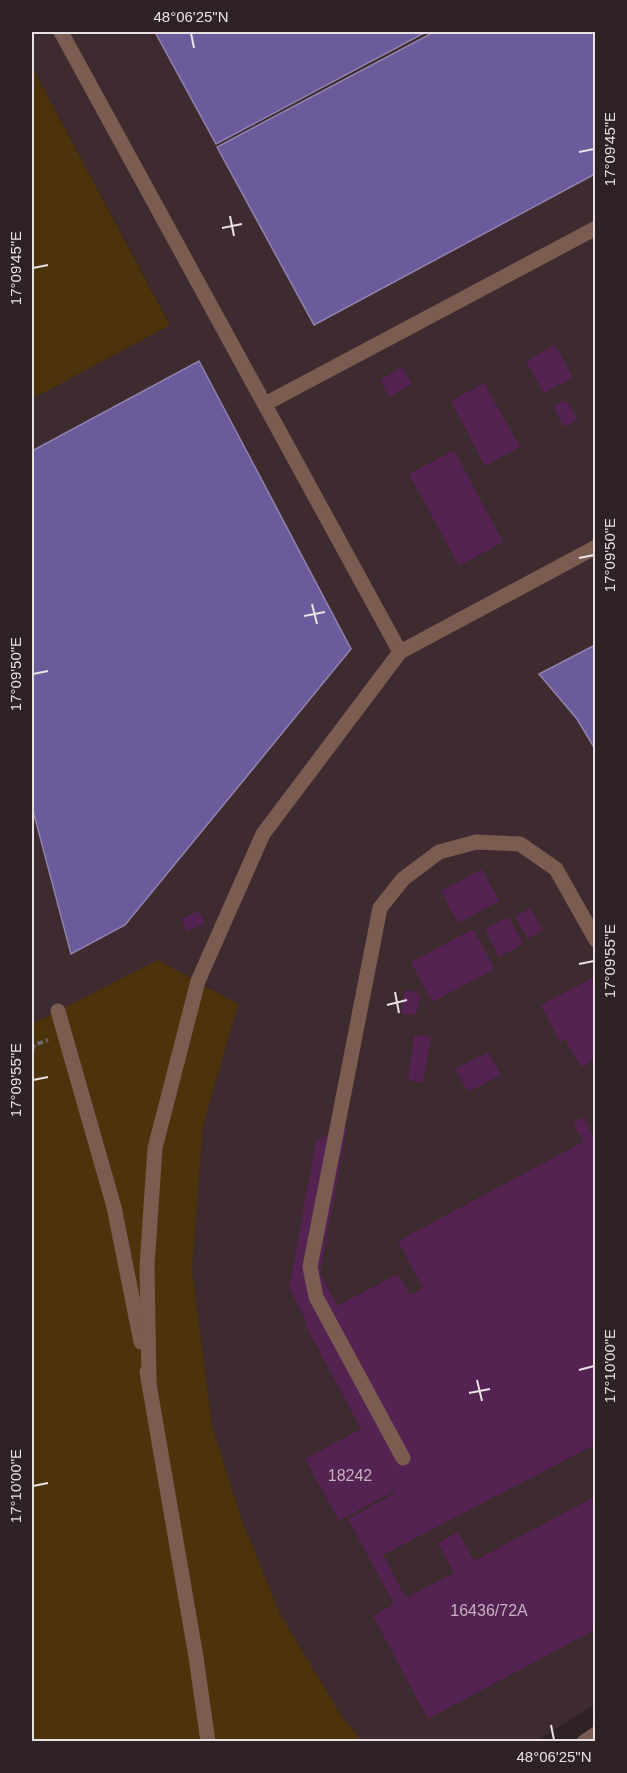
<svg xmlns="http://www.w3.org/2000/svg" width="627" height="1773" font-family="Arial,sans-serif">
	<rect width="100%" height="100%" fill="#2e2225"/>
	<path fill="#3d2b2f" d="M32,32h563v1672l-58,37h-175l-20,-24 -61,-101 -39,-95 -30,-95 -20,-156 11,-145 34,-121 -39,-23 -140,30 -26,13v-625l138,-75 -138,-257z"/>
	<g fill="#4c330b">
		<path d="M32,67l138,258 -138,74z"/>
		<path d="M158,960l80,44 -35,121 -11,145 20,156 30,95 39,95 61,101 20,24 -330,1v-718z"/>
	</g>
	<g fill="#6b5b9a" stroke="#9183b0" stroke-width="1.5">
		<path d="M155,32h271l-210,112z"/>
		<path d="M434,32h161v142l-281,151 -97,-178z"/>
		<path d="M199,361l152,288 -226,276 -54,29 -39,-147v-356z"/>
		<path d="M595,645v104l-18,-30 -38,-45z"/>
	</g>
	<g fill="#542352">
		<path d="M555,345l18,32 -29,16 -18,-32z"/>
		<path d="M402,367l10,17 -23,13 -9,-17z"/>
		<path d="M484,383l36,64 -35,19 -34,-65z"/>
		<path d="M566,400l12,20 -14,7 -11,-20z"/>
		<path d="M454,450l49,92 -44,24 -50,-92z"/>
		<path d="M482,869l17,32 -41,22 -17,-32z"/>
		<path d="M530,908l13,22 -15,9 -13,-22z"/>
		<path d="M199,911l6,12 -18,9 -6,-13z"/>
		<path d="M509,917l14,27 -24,13 -14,-28z"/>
		<path d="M473,929l22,40 -63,33 -21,-40z"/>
		<path d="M594,977l2,4v78l-15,8 -16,-28 -5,3 -19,-37z"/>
		<path d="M404,990l12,2 4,4 -3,16 -4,3 -12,-2z"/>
		<path d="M414,1035l17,2 -8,46 -15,-3z"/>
		<path d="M488,1052l13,23 -33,17 -13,-23z"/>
		<path d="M583,1117l13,23v304l-213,111 23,43 48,-25 -16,-30 20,-11 16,29 122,-65v133l-168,90 -55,-103 21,-12 -46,-85 47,-26 -1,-2 -55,30 -34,-62 56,-30 -56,-105 2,-1 -18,-35 27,-148 31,-13 -27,146 17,33 61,-32 12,21 13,-7 -25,-47 185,-99 -10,-20z"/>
	</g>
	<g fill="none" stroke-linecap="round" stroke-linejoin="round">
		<path stroke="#6f6467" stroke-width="4" stroke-dasharray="6 3" stroke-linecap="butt" d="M32,1050l2,-5 14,-5"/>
		<g stroke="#7b5c51" stroke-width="15">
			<path d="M61,32l339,620"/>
			<path d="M265,404l331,-176"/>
			<path d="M58,1011l56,196 27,135"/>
			<path d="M147,1372l49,285 12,85"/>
			<path d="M149,1381l-2,-115 8,-118 43,-167 65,-147 137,-182 196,-105"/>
			<path d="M403,1458l-87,-161 -6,-30 70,-359 23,-29 36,-27 37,-10 44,2 36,25 40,71"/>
			<path d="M584,1742l12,-8"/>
		</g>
	</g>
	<path fill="none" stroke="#e9e1e3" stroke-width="2" d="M191,33l3,15M579,152l15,-3M230,216l4,20M222,228l20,-4M33,268l15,-3M579,558l15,-3M312,604l5,20M304,616l21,-4M33,674l15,-3M579,964l15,-3M395,992l4,21M387,1005l20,-5M33,1080l15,-3M579,1370l15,-4M477,1380l5,21M469,1393l21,-4M33,1486l15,-3M551,1725l3,15"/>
	<g text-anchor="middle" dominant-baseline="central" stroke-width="5" stroke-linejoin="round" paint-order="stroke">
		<g font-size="16" fill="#c4b2bf">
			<text x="350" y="1475">18242</text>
			<text x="489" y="1610">16436/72A</text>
		</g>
	</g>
	<rect width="627" height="1773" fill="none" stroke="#2e2225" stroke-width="66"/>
	<rect x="33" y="33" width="561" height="1707" fill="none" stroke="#e9e1e3" stroke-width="2"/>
	<g font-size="15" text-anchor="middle" fill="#e9e1e3">
		<text x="191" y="22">48°06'25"N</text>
		<text transform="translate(610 149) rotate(-90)" y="5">17°09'45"E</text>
		<text transform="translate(16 268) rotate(-90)" y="5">17°09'45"E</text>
		<text transform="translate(610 555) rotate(-90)" y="5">17°09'50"E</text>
		<text transform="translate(16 674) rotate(-90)" y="5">17°09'50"E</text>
		<text transform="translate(610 961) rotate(-90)" y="5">17°09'55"E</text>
		<text transform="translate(16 1080) rotate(-90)" y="5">17°09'55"E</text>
		<text transform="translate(610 1366) rotate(-90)" y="5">17°10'00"E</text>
		<text transform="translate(16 1486) rotate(-90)" y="5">17°10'00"E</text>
		<text x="554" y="1762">48°06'25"N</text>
	</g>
</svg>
